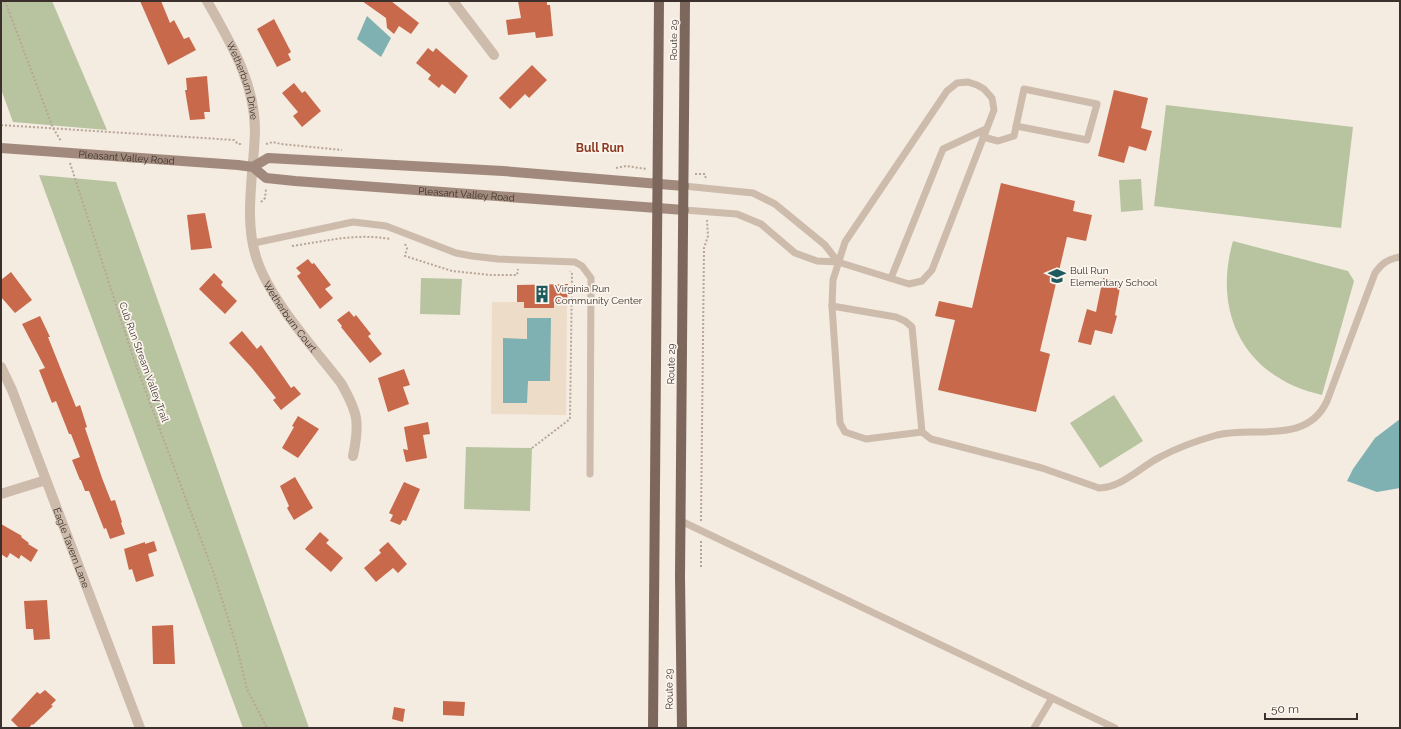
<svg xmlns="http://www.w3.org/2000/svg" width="1401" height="729" font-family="Raleway,sans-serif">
	<rect width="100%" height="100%" fill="#f4ebe1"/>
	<g fill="#b8c4a0">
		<path d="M1,1h51l55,129 -94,-8 -12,-33z"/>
		<path d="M1166,105l187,22 -12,101 -187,-22z"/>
		<path d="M39,175l77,7 193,546h-66z"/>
		<path d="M1141,179l2,31 -22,2 -2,-32z"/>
		<path d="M1233,241l115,30 6,10 -32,114c-77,-17 -110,-81 -89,-154z"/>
		<path d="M421,278l41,1 -2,36 -40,-1z"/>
		<path d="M1114,395l29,46 -43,27 -30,-45z"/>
		<path d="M466,447l66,1 -2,63 -66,-2z"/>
	</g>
	<path fill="#ecdcc8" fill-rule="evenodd" d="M492,302h32v6l30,-5h13l-1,112 -75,-1zM503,339h24l-24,63z"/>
	<g fill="#7fb0b2">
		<path d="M367,16l24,22 -10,19 -24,-18z"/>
		<path d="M527,318h24l-1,63h-22l-1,22h-24v-65l24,1z"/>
		<path d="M1400,419v69l-23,4 -30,-11 6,-12 22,-31z"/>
	</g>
	<g fill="#c8694b">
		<path d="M140,1h21l9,22 4,-3 10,19 5,-2 7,13 -28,15z"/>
		<path d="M362,1h29l28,22 -8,11 -12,-8 -5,8 -7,-6 -1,-10z"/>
		<path d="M518,1h29v4h3l3,31 -17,2 -1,-6 -27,3 -2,-15 15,-2z"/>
		<path d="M274,19l17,33 -3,2 3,6 -14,7 -20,-38z"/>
		<path d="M428,48l5,4 3,-4 32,28 -13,18 -13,-10 -3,4 -11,-9 3,-4 -15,-12z"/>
		<path d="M532,65l15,15 -18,18 -4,-4 -15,15 -11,-11z"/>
		<path d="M207,76l3,36h-6l1,7 -15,1 -5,-30h2l-1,-12z"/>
		<path d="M294,83l8,10 3,-2 16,20 -19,16 -9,-11 5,-4 -16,-19z"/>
		<path d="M1114,90l34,8 -7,30 11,3 -6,20 -17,-5 -5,17 -26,-7z"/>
		<path d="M1001,183l74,18 -2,10 19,4 -6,26 -19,-4 -27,114 10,3 -14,58 -98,-22 17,-70 -20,-4 4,-15 33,7z"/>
		<path d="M205,213l7,35 -21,2 -4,-35z"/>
		<path d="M308,259l4,5 2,-1 17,22 -6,4 8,9 -13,11 -23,-33 4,-3 -5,-5z"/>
		<path d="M11,272l21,28 -17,13 -14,-16v-17z"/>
		<path d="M214,273l9,9 -2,3 16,16 -12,13 -26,-25z"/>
		<path d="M1103,278l18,4 -6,33 2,1 -5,18 -17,-4 -4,15 -13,-3 9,-33 9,3z"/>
		<path d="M568,284l-1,19h-13v5h-30v-6h-7v-17z"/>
		<path d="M349,311l5,6 2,-2 15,19 -3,2 14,18 -12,9 -29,-36 1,-1 -5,-6z"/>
		<path d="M40,316l10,21h-2l28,70 4,-2 7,22 -2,1 17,50 9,23 4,-1 7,22 -1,1 4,11 -15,5 -4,-11 -2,1 -15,-38h-4l-4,-11h-1l-8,-20 8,-3 -9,-23h-2l-13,-33 -4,2 -13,-33 6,-2 -23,-44z"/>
		<path d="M242,331l15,18 4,-4 30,43 3,-2 7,8 -20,16 -8,-10 3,-2 -24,-30 -23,-25z"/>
		<path d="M404,369l6,16 -7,2 6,17 -21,8 -10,-34z"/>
		<path d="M298,416l21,13 -21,29 -16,-10 12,-21 -2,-1z"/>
		<path d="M428,422l2,12 -7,1 4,23 -21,4 -3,-13 5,1 -4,-23z"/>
		<path d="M295,477l18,31 -19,12 -7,-12 2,-2 -9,-20z"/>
		<path d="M404,482l16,7 -14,32 -3,-1 -3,5 -10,-4 3,-6 -4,-2z"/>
		<path d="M1,524l21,12 -1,1 8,6 -1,1 10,6 -7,12 -10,-7 -2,4 -9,-6 -3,5 -6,-4z"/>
		<path d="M320,532l9,8 -3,3 17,15 -12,14 -26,-23z"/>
		<path d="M154,541l3,10 -9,3 6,22 -18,6 -4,-13 -3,1 -5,-21 21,-7v2z"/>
		<path d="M388,542l19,22 -9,9 -5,-5 -17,14 -12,-14 17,-15 -2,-3z"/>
		<path d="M47,600l3,39 -16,1 -1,-11h-7l-2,-28z"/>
		<path d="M173,625l2,39h-22l-1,-38z"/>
		<path d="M45,690l11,10 -5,5 2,1 -20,19 -1,-1 -3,4h-10l-8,-8 26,-28 3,2z"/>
		<path d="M443,701l22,1 -1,14 -21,-1z"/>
		<path d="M394,707l11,2 -2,13 -11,-3z"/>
	</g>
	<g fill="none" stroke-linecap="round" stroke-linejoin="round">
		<g stroke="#b9a596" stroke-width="2" stroke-dasharray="2 2" stroke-linecap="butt">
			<path d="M5,1l48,127 8,13"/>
			<path d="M1,125l233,15 4,4h5"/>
			<path d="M266,144l7,-2 8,2 61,6"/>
			<path d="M70,163l64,197 80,214 22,70 11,45 20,39"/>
			<path d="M616,168l10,-2 21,3"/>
			<path d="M695,174h10l1,6"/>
			<path d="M261,202l4,-4 1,-9"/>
			<path d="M405,244l2,4 -2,8 47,15 39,4h26l1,-6"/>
			<path d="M292,246c35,-5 63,-13 99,-7"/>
			<path d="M532,448l38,-29 2,-145 -2,-3"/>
			<path d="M701,521l3,-273 4,-12 -1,-16"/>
			<path d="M701,567v-26"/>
		</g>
		<g stroke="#cdbbac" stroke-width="7">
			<path d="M983,137l15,4 16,-5 10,-47 73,15 -10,36 -71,-14"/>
			<path d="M684,186l69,7 22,11 50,41 13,17"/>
			<path d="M684,210l53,4 24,10 34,29 22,8 21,1 71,22 13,-3 10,-11 62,-160 -2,-12 -8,-9 -7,-4 -9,-3 -11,1 -10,8 -102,151 -12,38 -1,26 8,117 5,9 21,7 56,-7 9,7 111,29 57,20c24,-1 41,-21 61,-31 17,-9 39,-17 57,-22 37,-9 90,10 110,-34l48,-128c7,-10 13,-14 25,-16"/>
			<path d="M254,243l99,-21 17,2 16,2 70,27 16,3 26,3 77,3 7,4 9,12 -1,196"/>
			<path d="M891,278l52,-129 43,-20"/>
			<path d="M832,306l64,11 9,4 7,6 10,105"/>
			<path d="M681,521l434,207"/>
			<path d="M1034,728l18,-30"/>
		</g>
		<g stroke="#cdbbac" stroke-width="10">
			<path id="s1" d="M207,1c23,41 48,81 48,130 -1,42 -12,88 2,129 14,41 57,88 84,123 17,30 19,39 12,73"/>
			<path d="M453,1l41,54"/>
			<path id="s2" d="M1,367l11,23 128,338"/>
			<path d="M1,494l45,-14"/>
		</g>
		<g stroke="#a18a7d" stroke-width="10">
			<path id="s3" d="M1,148l237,17 15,2 13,11 29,3 389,29"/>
			<path d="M253,167l15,-9 235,13 181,15"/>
		</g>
		<g stroke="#7d675c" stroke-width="10">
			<path d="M653,728l6,-727"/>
			<path d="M682,728l-2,-151 5,-576"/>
		</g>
	</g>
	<defs>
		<g id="school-bare" transform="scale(1.38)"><path d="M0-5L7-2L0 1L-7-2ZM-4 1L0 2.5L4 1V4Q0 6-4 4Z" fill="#1f5a5e" stroke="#fbf5ee" stroke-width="2.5" paint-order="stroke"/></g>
		<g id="building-bare" transform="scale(1.38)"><path d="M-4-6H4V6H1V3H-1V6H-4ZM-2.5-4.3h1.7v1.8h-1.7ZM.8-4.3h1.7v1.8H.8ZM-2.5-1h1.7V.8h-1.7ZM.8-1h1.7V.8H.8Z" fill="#1f5a5e" stroke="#fbf5ee" stroke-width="2.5" paint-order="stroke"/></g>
	</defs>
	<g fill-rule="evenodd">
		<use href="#school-bare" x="1057" y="276"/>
		<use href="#building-bare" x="542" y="294"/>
	</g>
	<g text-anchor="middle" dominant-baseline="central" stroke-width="3.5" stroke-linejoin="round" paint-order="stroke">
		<g font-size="10" fill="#3b302b" stroke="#fbf5ee">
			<text transform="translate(673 40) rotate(-90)">Route 29</text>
			<text stroke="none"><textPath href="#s1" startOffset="88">Wetherburn Drive</textPath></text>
			<text stroke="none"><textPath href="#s3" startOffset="126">Pleasant Valley Road</textPath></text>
			<text stroke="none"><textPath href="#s3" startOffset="471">Pleasant Valley Road</textPath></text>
			<text stroke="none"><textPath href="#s1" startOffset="336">Wetherburn Court</textPath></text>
			<text transform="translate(144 362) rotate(70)">Cub Run Stream Valley Trail</text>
			<text transform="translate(671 364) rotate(-89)">Route 29</text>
			<text stroke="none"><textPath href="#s2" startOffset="194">Eagle Tavern Lane</textPath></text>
			<text transform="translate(669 689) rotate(-91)">Route 29</text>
		</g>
		<g font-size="10" fill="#3b302b" stroke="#fbf5ee" text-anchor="start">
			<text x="1070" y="270">Bull Run<tspan x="1070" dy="12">Elementary School</tspan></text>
			<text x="555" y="288">Virginia Run<tspan x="555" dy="12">Community Center</tspan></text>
		</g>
		<g font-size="12" font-weight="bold" fill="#8c3b22" stroke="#fbf5ee">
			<text x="600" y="148">Bull Run</text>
		</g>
	</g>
	<rect width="1401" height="729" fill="none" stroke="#3b302b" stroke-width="4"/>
	<path d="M1265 713v6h92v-6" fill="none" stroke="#3b302b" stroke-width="2"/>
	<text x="1271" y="713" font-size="12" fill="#3b302b" stroke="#fbf5ee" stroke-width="3" paint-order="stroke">50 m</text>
</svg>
